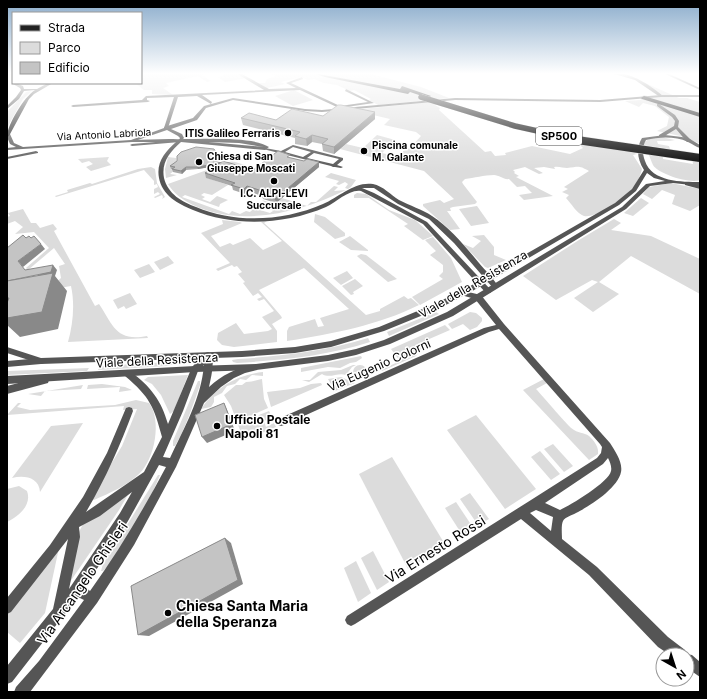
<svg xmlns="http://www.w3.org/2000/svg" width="707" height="699" font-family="Inter,sans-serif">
	<rect width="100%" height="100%" fill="#fff"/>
	<g fill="#dcdcdc">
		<path d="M141,73h72l-12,2 10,6 -4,1 -9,-6 -32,7 3,3 -6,2 10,7 -21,-1v-4h-8l-9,-7h6z"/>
		<path d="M224,73h29l-11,2 4,3 -21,4 -7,-5 7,-2 -3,-1z"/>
		<path d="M261,73h106l54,14 28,11 -71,7 -9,-5 2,-1 -17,-9 -4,1 -13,-6 -13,-2 -10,-4 -6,1 -7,-3 -20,5 4,2 -18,4 -9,-5h7l2,-4 9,-3 -5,-2z"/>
		<path d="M643,82l36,16h8l13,4v42l-15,-7 -28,-6 10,-5 2,-9 -14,-11 -12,-3 -4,4 -14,-6 16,-1 25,5 1,-2 -17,-5 11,-2z"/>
		<path d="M294,90l19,10 -20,6 -18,-10z"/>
		<path d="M32,91l-9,8 -16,29v-16l19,-20z"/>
		<path d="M431,102l6,2 -2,1 5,3 -1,2 46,42 6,-1 4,5 11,-1 -1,-2 27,-7 38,8 13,-6 -3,-3 -4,-1v-3l50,9 11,4 -4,1 9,14c-2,8 -6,16 -12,22 -8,8 -35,28 -46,25 -7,-2 -13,-13 -18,-18l3,-3 -7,-3 6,-3 -4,-2 25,-16c-11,-6 -10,-4 -22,-3 -4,0 -8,-2 -13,-1l1,2 -11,-2 -10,1 9,5 -4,1 -14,-7 -12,3 2,2 -1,1 5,3 -3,1 37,19 -29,4 -5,-5 13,-2 -7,-7 -8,1 -8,-8c-5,1 -10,-4 -15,-4 -10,0 -20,3 -29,4l-3,3 1,2 14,18 -2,2 -22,3 -3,1 1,3h-4l13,18 -10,1 -27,-24v-2l17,-4 4,3 10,-4 -30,-28 -84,-22 6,-5 17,4 14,-13 18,5 -13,13 21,5v-7l7,-3 11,-12 -5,-4 -32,-7 6,-6 -38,-9z"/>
		<path d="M661,137l14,3 -5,1h-13l1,3 11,2 1,3 -27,-4c3,-7 10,-7 18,-8z"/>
		<path d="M648,153l15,2v4l30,5 -1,-5 8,1v20c-10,4 -42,-6 -47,-15 -2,-4 -3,-8 -5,-12z"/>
		<path d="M109,157l-2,4 4,4 -20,6 -5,-4 7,-3 -4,-3 -7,2 -4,-4z"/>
		<path d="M168,157l8,1v4l-5,6 5,1 -6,5 7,1 -11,3 -1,-9z"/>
		<path d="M232,161l16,5 -7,5 -34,7 21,7 -16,10 -8,-2 -3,2 4,2 -3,2 8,3 7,-6 11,4 -8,4 -1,3 -34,-12 -3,2 47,17 3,-3 8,3 6,-3 4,1 2,-2 -3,-1 1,-2 20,6 3,-2 -11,-11 13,4 7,-6 25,8 4,-4h5l18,-16 4,1 -4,4 12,-1c-45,22 -105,38 -153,15 -10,-5 -19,-11 -25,-21z"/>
		<path d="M151,167l4,2 2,14 8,14 -3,2 1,-2 -1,-2 -7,3 -1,-1 6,-3 -2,-2 -4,2v-5l4,-2 -1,-3 -3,1v-4l-10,-11 -88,27 -1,-1 13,-4 -1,-2 23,-7 2,1 46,-15z"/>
		<path d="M331,173l25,7 -5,7 -3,2 -3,-1 3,-4 -3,-2 -6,3 -3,-1 3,-3 -14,-4z"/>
		<path d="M671,183l29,6v16l-10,6 -18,-7 3,-9 -13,-5 -10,9 -9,-5 6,-7z"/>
		<path d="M357,193l9,1 23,16 26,10 18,16 -10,4 -19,-14 4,-2 -39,-26h-15v-3z"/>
		<path d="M641,198l8,5 -16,13 -9,-3z"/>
		<path d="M477,206l12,17 -18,3 -12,-17z"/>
		<path d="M23,209l8,14h5l4,5 13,-4 4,5 -3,2 41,75 4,-2c14,21 17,38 48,32l1,2 -80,4c5,-18 7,-38 3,-56l-23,4 13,-12 -2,-12 6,-2 -11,-16 -26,22 -2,-2 23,-20 -15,-16 -19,2 8,-7 -8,-6 -8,3v-7l3,-1 -2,-3z"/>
		<path d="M315,214l10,3 20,16v3l-10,3 -21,-17z"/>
		<path d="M614,219l7,4 -10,7 40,6 49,23v35l-69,-38 -32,26 20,12 -26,18 -19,-14 24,-16 -6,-2 -36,20 -33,-24 56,-36z"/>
		<path d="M222,220l18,2 2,1 -31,13 9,11 10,-4 3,2 17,-7 13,12 19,-9 -21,-19 6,-1 -3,2 102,92 14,-4v-2l24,-13 4,3 3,-1 8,7c-40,20 -87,29 -132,36v-10l2,-4 26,-8 3,8 6,-1 -4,-8 29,-9 -45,-41 -45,22 22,26 1,2 -10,6 5,7v11l-43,5 -12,-2 -5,-5 1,-7 18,-10 8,11 24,-3 4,-2 -10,-12 12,-6 -10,-12 -5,2 -2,-2 5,-2 -4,-4 -5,3 -10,-13 2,-1 -7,-8 4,-2 -5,-6 -3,1 -2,-2 -14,6 -2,-2 14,-6 -29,-30 22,-9z"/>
		<path d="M484,235l10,12v8l12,5 -18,8 -3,-1 -22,-23 10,4 8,-7 -9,-5z"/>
		<path d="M350,236l18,14v1l-17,-1 -12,-8z"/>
		<path d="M433,237l18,21 11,24 -42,23 -8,-8 31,-18 -4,-3 4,-4v-7l-13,-10 6,-4 -11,-11z"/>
		<path d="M361,254l5,1 31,24 -9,3 -30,-25 -1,-1z"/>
		<path d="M168,256l6,7 -14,7 -6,-8z"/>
		<path d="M149,264l6,8 -15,6 -6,-8z"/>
		<path d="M347,271l6,7 -12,7 -8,-7z"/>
		<path d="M355,279l8,7 -10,6 1,2 -3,1 -9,-9z"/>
		<path d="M130,293l7,11 -11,5 -2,-3 -6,3 -5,-9z"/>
		<path d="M436,312l3,2 -50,22 -2,-4z"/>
		<path d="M470,312l6,1 6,5v3l-5,6 -7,3 -7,-6 -11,5 -4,-5z"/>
		<path d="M445,325l5,5 -30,13 1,7 -5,6 -34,15 -1,-1 19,-9 -9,-12z"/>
		<path d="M368,338l2,4c-43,14 -88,18 -133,21l-4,-1 -1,-2 6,-1c44,-3 88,-8 130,-21z"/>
		<path d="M361,356l1,2 -6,4 -6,1 -10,5 -12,-1 -27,5v-4z"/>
		<path d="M168,362l6,2 -7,2 -69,4 2,-4z"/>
		<path d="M353,365h3l-4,2 -6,8c-8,-3 -16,4 -24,-1l-13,8 -7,-2h8l8,-8 23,-2z"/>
		<circle cx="360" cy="372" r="7"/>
		<path d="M89,368l-2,3 -80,4v-4z"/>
		<path d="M263,372v4l-11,-1 -6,5 -6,-1 -5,5 -8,2 -5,7 -8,4v5l-3,5 -10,2c15,-22 36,-34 62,-37z"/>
		<path d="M188,375l-14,36 -4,3 -9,-19 -9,-11 -8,-4 4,-3z"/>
		<path d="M341,377l14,6 -20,8 -7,-12z"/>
		<path d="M262,379l2,20 4,9 -31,14 -6,-16 -7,-11 12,-10h6l4,-3c7,0 9,-2 16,-3z"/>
		<path d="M544,379l3,4 -11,6c7,7 32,38 38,41 6,4 12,2 17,8 4,4 8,10 7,16l-9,6 -66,-70z"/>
		<path d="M198,381h2v4c-7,20 -14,42 -25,61h-2v-5z"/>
		<path d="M321,383l1,2 -51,22 -4,-15 33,-4 11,-4z"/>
		<path d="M102,384l23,3 7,3 -13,2 1,-5 -33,2 1,-4z"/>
		<path d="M83,385l-2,4 -36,2 -4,5 -13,-2z"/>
		<path d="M136,400l13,3c13,17 6,56 -10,71 -13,12 -29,19 -45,26l-4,-1 32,-53 15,-37 -14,1 1,-4 -117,9 11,-12h3l-4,4 13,3 85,-5z"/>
		<path d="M269,411l3,6 -8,4 2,6 8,-4 2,4 -32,13 -6,-15 10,-4h7l4,-6z"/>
		<path d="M476,415l60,74 -31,20 -58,-79z"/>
		<path d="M83,423l-43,69c-1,-15 -16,-17 -28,-14l39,-52z"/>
		<path d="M553,444l20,22 -9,6 -20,-23z"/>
		<path d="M540,451l20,23 -9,6 -20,-23z"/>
		<path d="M392,457l54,89 -38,23 -49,-95z"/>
		<path d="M158,475h2l-11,26 -40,64 -6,6h-2l2,-7z"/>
		<path d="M19,486l8,5c5,14 -8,25 -20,31v-33z"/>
		<path d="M129,493l-10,17 -49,72 9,-50 4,-8z"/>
		<path d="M470,493l19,26 -11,6 -18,-26z"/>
		<path d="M456,502l18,27 -11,7 -18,-28z"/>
		<path d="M59,548l-14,65 -25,30 -13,-11v-19z"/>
		<path d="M373,551l16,31 -12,8 -16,-32z"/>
		<path d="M356,561l15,32 -13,9 -14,-34z"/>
	</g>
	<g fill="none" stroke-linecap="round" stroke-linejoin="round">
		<g stroke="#dbdbdb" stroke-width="2">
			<g id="trunk">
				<rect x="7" y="73" width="6" height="1"/>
				<path d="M313,73l87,16 2,-3 29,10 -3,2 -18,-6 -2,2 -83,-17z"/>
				<path d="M644,96l56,17v4l-58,-18 -1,-1z"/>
			</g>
		</g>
		<path fill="#555" fill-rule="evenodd" d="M293,145l50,13v2l-6,5 6,2 -2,1 -6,-1h-2l-2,-1 -68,-17 2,-1 16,3zM293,147l18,5 -8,5 -18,-5zM314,153l25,6 -6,5 -26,-6z"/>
		<g fill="#555" fill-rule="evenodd">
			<path d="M236,73h4l29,16 27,-1 -10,-5 16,-6 1,2 -12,4 49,23 28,-4 -23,-11 1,-2 28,14 -35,5 -39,-18 -98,5 10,7 -1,2 -14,-8 -19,1 -10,31 -2,1 -2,-1 10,-31 -27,1v2l3,1 -2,1 -75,5 -2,-1 2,-1 69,-5 4,-4 118,-6z"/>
			<path d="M611,73c18,-2 39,12 52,23l-3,1 -25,-17z"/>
			<path d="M663,73h4l33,15v2z"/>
			<path d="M657,104h2l16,11 4,6 -1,6 13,13v2h-4l-11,-13 -13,8h-4v-2l15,-9 1,-5 -3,-4 -15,-11z"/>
			<path d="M169,139c24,1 82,-4 100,8l-4,3 -84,-8c-11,10 -20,20 -17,36 4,16 18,24 32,29 40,17 88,14 127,-3 16,-7 32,-23 50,-20 10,2 18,11 26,16 11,6 23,9 33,16 18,12 33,30 47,47 6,7 14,15 19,23l-1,2h-4l-39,-45 -25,-24 -31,-15 -24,-16h-12l12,5 53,29 63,67 2,2 -2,2h-4l-63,-69 -62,-33c-12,-2 -24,11 -35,16 -42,18 -92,20 -133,3 -15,-6 -31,-15 -34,-32 -3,-16 6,-26 17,-36h-44l-2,-1 2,-1zM208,142l31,1 25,4z"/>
			<path d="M687,182l13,3v4l-15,-4v-2z"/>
			<path d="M461,291h3l17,4 23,29 106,119c5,8 13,19 11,29 -3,16 -31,34 -45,41 -3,2 -11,4 -13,8 -2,4 -1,13 -1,18l35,28 71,70 17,13 1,4 6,1 8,7v15l-13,-9v-13h-17l-12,-8 -69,-72 -68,-56 -166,105 -4,2 -4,-2 -2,-4 2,-4 184,-116 66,-42 4,-5 1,-6 -2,-3 -101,-115 -10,3 -205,93 -3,1 -3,-1 -2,-3 2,-3 206,-91 12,-3 -21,-26 -14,-4 -1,-2zM608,458c2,4 4,9 3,13 -2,11 -40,34 -51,39l-15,-7 58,-39zM536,510l17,7 -2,14 -21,-18z"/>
			<path d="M7,347l37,12 1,2 -1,2 -3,1 -34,-11z"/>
			<path d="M208,352l3,1c4,10 0,24 -2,34 13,-12 27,-19 45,-22l3,1 1,2 -1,2 -12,3 -11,5 -13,9 -17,16 -28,64 -42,78 -37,58 -67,89h-16l2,-5 23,-26 45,-61 -6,-3 -66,85 -5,2v-18l46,-57 15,-70 -57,73 -4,2v-16l43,-53 33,-48 24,-44 19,-45 3,-1 3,1 1,3c-13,35 -28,69 -47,101l58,-40 18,-35c-8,-30 -12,-40 -37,-61l-1,-2 1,-2 3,-1 3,1c20,15 30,28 37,52l24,-57 13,-14zM204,365c-3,34 -20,63 -34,93l-7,-1 20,-46 15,-40zM159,465l7,2c-23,43 -47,84 -76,124l-5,-4 43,-66zM132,492l-12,21 -51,76 11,-52 -1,-10 21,-11z"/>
			<path d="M45,376l3,1 1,3 -1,3 -41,11v-8z"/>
		</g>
		<g fill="#555" fill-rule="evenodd">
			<path d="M661,95h39v2h-39l-61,5 -145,-2 -133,12 -17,-1 -72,-11 -27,8 -9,12 -26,9 11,5 2,4 -4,4 -48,4 -2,-1 2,-1 47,-4 1,-2 -2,-2 -11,-6 -35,12 -125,8v-2l9,-1 -6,-3 -3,-7 1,-4 2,1 4,9 9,4 108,-7 33,-12v-1l29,-9 11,-12 29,-8 72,11 17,1 133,-12 145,2z"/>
			<path d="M665,135l17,2 8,2 10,6v3c-4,-1 -7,-4 -12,-6 -13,-6 -29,-5 -42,-2 -4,7 -4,13 -1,21 7,21 37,21 55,21v4l-27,-3 -23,3 -24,23 -173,107 -63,28 -34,11 -28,6 -72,9 -61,2 -188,12v-8l188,-10 61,-2 72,-9 28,-6 28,-9 63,-28 175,-105 24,-23 19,-3 -11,-3 -7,-5 -11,18 -17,14 -150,88 -31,16 -54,22 -53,16 -36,6 -53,4 -201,7 -34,3v-6l34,-3 201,-7 53,-4 36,-6 48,-14 53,-22 33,-16 150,-86 17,-14 12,-19c-7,-11 -8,-22 -2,-32z"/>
			<path d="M36,151l2,1v1l-31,6v-2z"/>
		</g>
		<path fill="#222" fill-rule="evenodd" d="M13,82l10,4 1,3h13l11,-6h5l-19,11 -5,5 -20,37 -2,1c0,-12 17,-40 28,-47l-11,1 -5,8 -12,10v-3l9,-9 5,-7 -1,-2 -7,-4z"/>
		<use href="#trunk" fill="#000" fill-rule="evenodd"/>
		<g stroke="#dbdbdb" stroke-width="6" stroke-linecap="butt">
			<path id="trunk-bridge-far1" d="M421,97l94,29 68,15"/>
		</g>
		<g stroke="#dbdbdb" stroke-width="9" stroke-linecap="butt">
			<path id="trunk-bridge" d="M577,140l123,18"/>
		</g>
		<use href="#trunk-bridge-far1" stroke="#000" stroke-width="5.5"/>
		<use href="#trunk-bridge" stroke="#000" stroke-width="8"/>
	</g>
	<g fill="#a9a9a9">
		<path d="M323,116l52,3 -41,35 -11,-3 -1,-7 -10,-2 -5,4 -12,-2v-6l-52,-13 -2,-7 35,2z"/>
		<path d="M219,158l-7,2 9,3 32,7 37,-12 14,3 15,1v5l-43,36 -13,-4 -1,-3 -14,-5 -3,3 -12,-4 -1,-4 -26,-8 -1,-5 11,-7 -18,3 -12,1 -4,4 -9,-2 -1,-3h-1l-1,-3z"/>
	</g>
	<g fill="#898989">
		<path d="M375,112v7l-41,35v-7z"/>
		<path d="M312,135v7l-5,4 -1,-7z"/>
		<path d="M218,155l1,3 -10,3 -1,-2z"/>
		<path d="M319,162v5l-43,36 -1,-4z"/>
		<path d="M221,163l1,2 -24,4 -1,-2z"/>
		<path d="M186,167v3l-4,4 -1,-3z"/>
		<path d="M247,186l1,5 -3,3 -1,-5z"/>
		<path d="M41,244l4,5 -22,18 -5,-6z"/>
		<path d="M53,265l4,5 -2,6 12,15 -9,38 -38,8 -13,-12v-27z"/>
		<path d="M224,403l3,7 8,21 -28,12 -5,-6z"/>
		<path d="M225,538l6,5 12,41 -94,52 -11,-1z"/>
	</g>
	<g fill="#c4c4c4" stroke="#898989">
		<path d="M338,105h3l34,7 -41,35 -12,-3 6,-5 -16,-4 -6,4 -11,-3 5,-4 -59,-14 8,-5 27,7 16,-11 31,7z"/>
		<path d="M196,147l18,2 4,6 -10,4 13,4 -24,4h-11l-5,4 -9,-2 3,-2 -5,-1 7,-5v-5l4,-4z"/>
		<path d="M278,151l12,4 -3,2 17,4 3,-2 12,3 -44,37 -13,-4 3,-3 -18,-6 -3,3 -13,-4 4,-2 -30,-10 18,-12 30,9z"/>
		<path d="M23,235l3,3 3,-2 2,2 3,-2 7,8 -23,17 7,9 28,-5 -2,7 -44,9v-33z"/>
		<path d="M53,273l-11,39 -35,6v-15l2,-5h-2v-17z"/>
		<path d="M224,403l8,21 -30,13 -7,-22z"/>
		<path d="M225,538l13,42 -100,55 -7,-49z"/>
	</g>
	<linearGradient id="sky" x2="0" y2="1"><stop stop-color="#8cadcc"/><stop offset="0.43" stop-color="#fff"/><stop offset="1" stop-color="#fff" stop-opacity="0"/></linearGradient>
	<rect width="707" height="171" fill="url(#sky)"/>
	<g fill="#000" stroke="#fff" stroke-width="1.5">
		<circle cx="288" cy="133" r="4"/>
		<circle cx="364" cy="151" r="4"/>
		<circle cx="199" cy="162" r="4"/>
		<circle cx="274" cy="181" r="4"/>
		<circle cx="217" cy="426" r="4"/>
		<circle cx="168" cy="613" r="4"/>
	</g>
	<g text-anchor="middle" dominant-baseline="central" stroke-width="3" stroke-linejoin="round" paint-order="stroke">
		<g font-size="10" font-weight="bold" fill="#000" stroke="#fff" text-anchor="start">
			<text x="280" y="133" text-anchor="end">ITIS Galileo Ferraris</text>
			<text x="372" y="145">Piscina comunale<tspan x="372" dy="12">M. Galante</tspan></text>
			<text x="207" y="156">Chiesa di San<tspan x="207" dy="12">Giuseppe Moscati</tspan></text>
			<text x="274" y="193" text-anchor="middle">I.C. ALPI-LEVI<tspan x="274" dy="12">Succursale</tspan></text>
		</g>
		<g font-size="10" fill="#000" stroke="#fff">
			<text transform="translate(104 134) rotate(-3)">Via Antonio Labriola</text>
		</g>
		<rect fill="#fff" stroke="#4c4c4c" stroke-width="1" x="536" y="127" width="46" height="18" rx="3"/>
		<g font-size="11" font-weight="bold" fill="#000">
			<text x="559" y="136">SP500</text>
		</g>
		<g font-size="12" fill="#000" stroke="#fff">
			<text transform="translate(473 284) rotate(-30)">Viale della Resistenza</text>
			<text transform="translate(157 360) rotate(-3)">Viale della Resistenza</text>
			<text transform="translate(379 365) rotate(-24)">Via Eugenio Colorni</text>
		</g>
		<g font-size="12" font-weight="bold" fill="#000" stroke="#fff" text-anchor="start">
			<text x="225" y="419">Ufficio Postale<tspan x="225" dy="14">Napoli 81</tspan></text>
		</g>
		<g font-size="14" fill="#000" stroke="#fff">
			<text transform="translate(435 549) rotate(-32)">Via Ernesto Rossi</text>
			<text transform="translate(82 583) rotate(-55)">Via Arcangelo Ghisleri</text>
		</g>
		<g font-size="14" font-weight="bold" fill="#000" stroke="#fff" text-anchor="start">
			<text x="176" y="605">Chiesa Santa Maria<tspan x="176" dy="16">della Speranza</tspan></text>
		</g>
	</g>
	<rect width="707" height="699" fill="none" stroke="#000000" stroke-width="16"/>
	<rect x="12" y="12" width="130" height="72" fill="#ffffff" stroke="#999999"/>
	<rect x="20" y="25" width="20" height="6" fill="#222222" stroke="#999999"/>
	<text x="48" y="32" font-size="12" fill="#000000">Strada</text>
	<rect x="20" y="42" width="20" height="12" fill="#dcdcdc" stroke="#999999"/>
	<text x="48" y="52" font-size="12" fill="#000000">Parco</text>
	<rect x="20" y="62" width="20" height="12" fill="#c4c4c4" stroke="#999999"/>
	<text x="48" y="72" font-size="12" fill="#000000">Edificio</text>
	<g transform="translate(675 667) rotate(141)"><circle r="19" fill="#ffffff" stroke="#999999"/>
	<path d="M0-3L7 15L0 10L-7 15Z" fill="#000000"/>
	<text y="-6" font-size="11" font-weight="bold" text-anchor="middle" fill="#000000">N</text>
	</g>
</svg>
